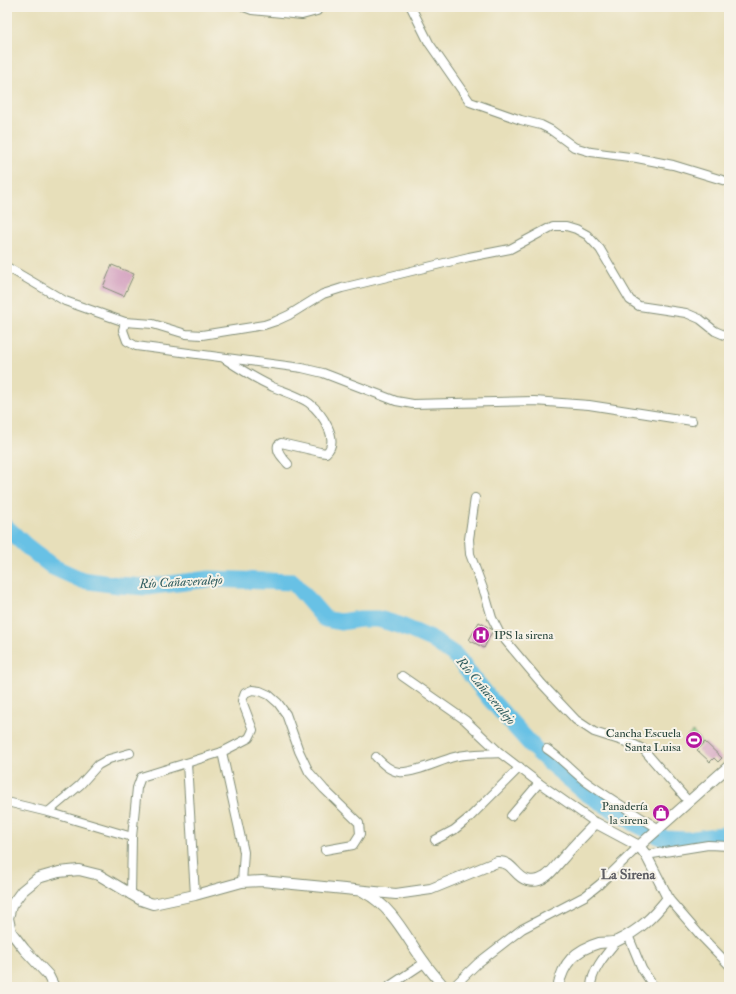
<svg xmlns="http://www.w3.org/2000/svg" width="736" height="994" font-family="'IM FELL Double Pica',serif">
	<rect width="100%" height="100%" fill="#f7f3e8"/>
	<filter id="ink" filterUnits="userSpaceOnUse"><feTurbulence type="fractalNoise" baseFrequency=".025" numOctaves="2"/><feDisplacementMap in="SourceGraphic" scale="8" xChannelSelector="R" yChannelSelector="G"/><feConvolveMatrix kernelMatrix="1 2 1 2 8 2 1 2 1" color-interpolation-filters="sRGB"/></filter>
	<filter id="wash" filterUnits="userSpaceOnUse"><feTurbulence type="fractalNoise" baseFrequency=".012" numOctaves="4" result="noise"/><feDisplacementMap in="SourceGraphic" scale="16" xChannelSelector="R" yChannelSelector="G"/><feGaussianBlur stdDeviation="0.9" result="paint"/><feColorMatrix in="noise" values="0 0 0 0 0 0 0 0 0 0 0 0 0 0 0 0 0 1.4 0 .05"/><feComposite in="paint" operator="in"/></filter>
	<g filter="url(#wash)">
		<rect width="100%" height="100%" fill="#e7dfba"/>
		<path fill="#9ad98f" stroke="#5c8b62" d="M693,732l9,11 -6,5 -10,-10z"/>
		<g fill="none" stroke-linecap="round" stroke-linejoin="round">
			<path stroke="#67c1e5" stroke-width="17" d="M7,528l18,17 28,22 29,13 36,5 28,2 63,-8 84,3 32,37 15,3 20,-3h18l21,6 32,14 24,16 35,44 45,50 16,15 35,29 50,31 29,15 23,1 34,-5 7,1"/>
		</g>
		<g id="blocks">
			<g fill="#d099bb">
				<path d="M112,265l22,9 -10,22 -21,-9z"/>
				<path d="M479,622l14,8 -9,18 -15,-8z"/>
				<path d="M705,742l17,16 -4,4 -4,-4 -4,4 -13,-12z"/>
			</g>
		</g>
	</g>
	<g filter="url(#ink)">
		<use href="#blocks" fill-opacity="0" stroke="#838e77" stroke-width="1"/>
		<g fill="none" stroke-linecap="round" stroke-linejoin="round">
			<g stroke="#838e77" stroke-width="10">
				<g id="minor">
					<path d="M244,7l8,3 50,5 15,-4 2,-4"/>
					<path d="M411,7l18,36 41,59 51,18 20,5 10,5 23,17 17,5 46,6 36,7 56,17"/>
					<path d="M7,267l58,34 60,21 28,2 33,10 16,1 62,-10 12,-4 13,-6 34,-21 19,-6 127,-31 41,-8 43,-23h13l10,3 11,6 13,14 30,51 9,6 47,7 14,6 15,12 14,6"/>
					<path d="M125,322l-2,8 4,11 9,5 166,22 21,5 73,28 17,3 121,-3 55,4 103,16"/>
					<path d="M225,359c15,10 31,20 48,28 12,5 26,9 36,16 12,9 32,37 17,50l-6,-1 -39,-9 -3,2c-2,7 5,13 10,19"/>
					<path d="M475,498l-6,41 1,15 15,40 7,24 8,16 42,50 34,36 18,12 41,13 8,4 46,53"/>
					<path d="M402,676l63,44 35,33 39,30 57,40"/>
					<path d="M547,749c14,9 25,22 38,32 23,17 49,32 74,48"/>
					<path d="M222,752l22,100 -2,30"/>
					<path d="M376,757c7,7 14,14 23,15 14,2 40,-11 55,-15 15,-4 31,-3 46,-4"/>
					<path d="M187,763l8,132"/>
					<path d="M7,802l41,10 84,25"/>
					<path d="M48,812l32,-27 18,-20 11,-6 21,-6"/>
					<path d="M511,816l28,-33"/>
					<path d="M435,840l19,-10 16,-13 50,-50"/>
					<path d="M646,855l62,-10 21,1"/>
					<path d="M131,895l1,-58 5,-49 4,-11 81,-25 27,-14 4,-8 -11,-29 3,-8 7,-3 8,1 9,4 9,8 8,11 13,37 10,21 15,17 35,34 1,11 -7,11 -28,5"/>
					<path d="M668,898l32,37 29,30"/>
					<path d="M628,935l14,34 12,18"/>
					<path d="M388,987l36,-24"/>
					<path d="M453,987l25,-24 44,-34 63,-33 15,-12 39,-38"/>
					<path d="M591,987c0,-16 15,-33 25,-45"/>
				</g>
			</g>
			<g stroke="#838e77" stroke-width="12">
				<g id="tertiary">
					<path d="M639,846l90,-80"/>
					<path d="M364,892c30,16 42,46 61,71 6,9 13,16 19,24"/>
					<path d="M54,987l-6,-12 -24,-26 -13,-17 -3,-14 3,-12 11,-15 16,-13 21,-6 20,-2 20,5 42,25 12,4 42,-9 47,-13 20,-1 134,13 35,-5 66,-27c16,-1 17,14 30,18 7,2 12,1 18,-3 7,-4 13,-14 19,-20 10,-12 21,-23 32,-34l43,23 7,9 22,43c-15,19 -28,32 -51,43 -5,2 -12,1 -18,2 -24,7 -36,20 -41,44"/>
				</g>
			</g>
			<use href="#minor" stroke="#fff" stroke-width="8"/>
			<use href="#tertiary" stroke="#fff" stroke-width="10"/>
		</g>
	</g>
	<defs>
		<g id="hospital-disc" transform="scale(0.9)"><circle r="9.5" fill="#b5179e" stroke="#f7f3e8"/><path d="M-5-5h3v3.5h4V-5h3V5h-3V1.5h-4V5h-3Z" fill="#fff"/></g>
		<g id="stadium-disc" transform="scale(0.9)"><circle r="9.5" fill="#b5179e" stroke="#f7f3e8"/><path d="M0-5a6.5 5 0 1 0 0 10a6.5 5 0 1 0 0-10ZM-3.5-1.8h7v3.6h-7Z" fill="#fff"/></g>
		<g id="shop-disc" transform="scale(0.9)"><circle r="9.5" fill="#b5179e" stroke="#f7f3e8"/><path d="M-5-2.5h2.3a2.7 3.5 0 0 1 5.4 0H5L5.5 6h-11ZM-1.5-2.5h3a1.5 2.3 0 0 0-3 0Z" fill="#fff"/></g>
	</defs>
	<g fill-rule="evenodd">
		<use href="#hospital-disc" x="481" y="635"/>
		<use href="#stadium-disc" x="694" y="740"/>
		<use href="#shop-disc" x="661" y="813"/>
	</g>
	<g text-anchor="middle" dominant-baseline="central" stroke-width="4" stroke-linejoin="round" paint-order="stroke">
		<g font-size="12" fill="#1f3d34" stroke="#f7f3e8" text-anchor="end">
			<text x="494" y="635" text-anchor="start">IPS la sirena</text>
			<text x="681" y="733">Cancha Escuela<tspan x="681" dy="14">Santa Luisa</tspan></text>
			<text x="648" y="806">Panadería<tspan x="648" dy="14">la sirena</tspan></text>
		</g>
		<g font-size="13" font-style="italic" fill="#315e60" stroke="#f7f3e8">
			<text transform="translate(181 582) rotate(-3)">Río Cañaveralejo</text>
			<text transform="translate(486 691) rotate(50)">Río Cañaveralejo</text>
		</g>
		<g font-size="14" font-weight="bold" fill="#5d5d63" stroke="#f7f3e8">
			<text x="628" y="874">La Sirena</text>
		</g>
	</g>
	<rect width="736" height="994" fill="none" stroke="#f7f3e8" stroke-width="24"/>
</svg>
